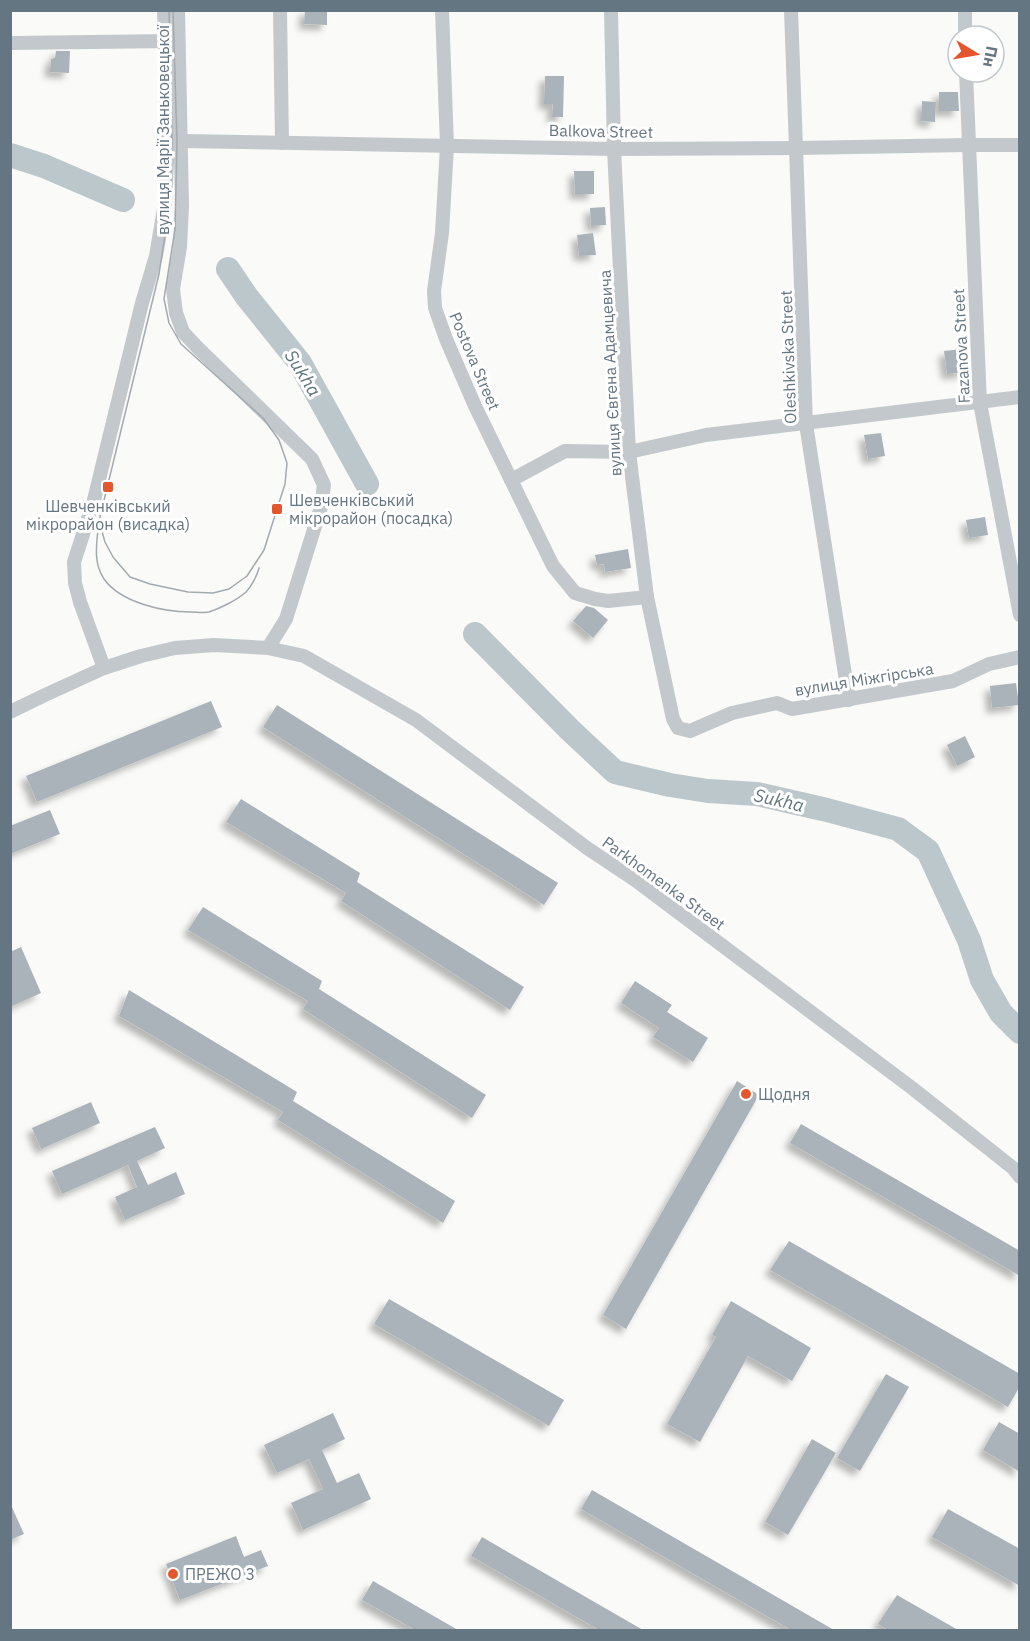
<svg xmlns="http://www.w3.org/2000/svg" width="1030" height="1641" font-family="'IBM Plex Sans',sans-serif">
	<defs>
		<filter id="shadow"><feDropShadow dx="-5.5" dy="5.5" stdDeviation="3" flood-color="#0004"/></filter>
	</defs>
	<rect width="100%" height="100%" fill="#fafaf8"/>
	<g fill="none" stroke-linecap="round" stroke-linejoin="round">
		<g stroke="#bbc7cb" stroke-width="24">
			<path d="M10,155l34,11 79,34"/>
			<path d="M228,269l19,28 53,66 67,121"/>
			<path d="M475,634l95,96 45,42 55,13 38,6 49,3 70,16 71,19 30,22 41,89 13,40 19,33 19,19"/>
		</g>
	</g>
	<g fill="#aab3b9" filter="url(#shadow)">
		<path d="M305,10h22v15l-23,-1z"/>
		<path d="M56,51h14l-1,22 -19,-1 1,-13 4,-1z"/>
		<path d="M545,76h19l-1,41h-11l1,-13h-9z"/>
		<path d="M939,92h19l1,19h-20z"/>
		<path d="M922,101l14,1 -1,20 -14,-1z"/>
		<path d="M574,171h20v23h-19z"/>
		<path d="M605,207l1,18 -15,1 -1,-18z"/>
		<path d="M593,233l3,22 -17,1 -2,-21z"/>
		<path d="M963,349l2,23 -18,2 -3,-23z"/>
		<path d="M881,433l4,23 -17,3 -4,-24z"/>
		<path d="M985,517l3,18 -19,3 -3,-18z"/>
		<path d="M628,549l3,19 -26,4 -1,-8 -7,1 -2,-10z"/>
		<path d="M586,606l8,2 14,12 -15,18 -20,-17z"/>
		<path d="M1016,683l3,22 -27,3 -2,-22z"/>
		<path d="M211,701l11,26 -185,75 -11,-26z"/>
		<path d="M277,705l281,178 -14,22 -281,-178z"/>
		<path d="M965,736l10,21 -18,9 -10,-21z"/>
		<path d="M241,799l119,74 -3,9 167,105 -14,23 -169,-109 5,-8 -120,-71z"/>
		<path d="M50,810l10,24 -50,20v-28z"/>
		<path d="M203,907l119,74 -3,8 167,106 -14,23 -169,-109 5,-8 -120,-71z"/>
		<path d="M21,947l20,46 -31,14v-55z"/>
		<path d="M635,981l37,24 -5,7 41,26 -15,24 -40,-25 6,-9 -38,-25z"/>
		<path d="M129,990l168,102 -4,9 162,100 -12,22 -165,-103 5,-8 -164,-96z"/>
		<path d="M737,1081l22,14 -133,234 -23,-14z"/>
		<path d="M91,1102l9,21 -59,26 -9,-21z"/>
		<path d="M801,1124l219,127v25l-230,-133z"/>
		<path d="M155,1127l10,21 -28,13 11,24 28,-13 9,22 -60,26 -10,-23 22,-10 -9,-22 -66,29 -10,-23z"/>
		<path d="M789,1241l231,133v12l-12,21 -238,-137z"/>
		<path d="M389,1299l175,101 -15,26 -175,-102z"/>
		<path d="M731,1301l80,47 -19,33 -44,-25 -48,86 -33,-18 49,-87 -4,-2z"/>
		<path d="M886,1374l23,13 -49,84 -23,-13z"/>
		<path d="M333,1413l12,26 -23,11 15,33 22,-10 12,26 -68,31 -12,-27 32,-14 -14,-30 -32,14 -13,-28z"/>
		<path d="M999,1422l21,12v38l-37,-22z"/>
		<path d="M812,1439l24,14 -48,82 -23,-13z"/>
		<path d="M592,1490l242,140h-43l-210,-121z"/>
		<path d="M10,1503l14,31 -14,6z"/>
		<path d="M948,1509l72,40v37l-88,-49z"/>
		<path d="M236,1536l8,21 17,-7 7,16 -88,34 -14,-36z"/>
		<path d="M482,1537l161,93h-44l-128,-74z"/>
		<path d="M373,1581l85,49h-43l-53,-30z"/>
		<path d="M897,1595l61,35h-70l-10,-6z"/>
	</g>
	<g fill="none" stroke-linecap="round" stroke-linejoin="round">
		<g stroke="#c3c8cc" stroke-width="14">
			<path d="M178,10l4,196 -2,41 -7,42 3,24 7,19 15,16 114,111 12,26 -3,22 -35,112 -18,29"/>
			<path d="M280,10l2,133"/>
			<path d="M442,10l5,136 -5,87 -8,58 1,17 11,31 29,67 78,160 22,27 20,6 13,2 39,-4"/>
			<path d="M611,10l3,139 15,303 18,145 26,122 5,9 12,3 42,-18 45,-10 15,6 161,-28 36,-17 31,-7"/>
			<path d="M791,10l15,414 43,276"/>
			<path d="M965,10v26"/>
			<path d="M10,43l163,-2"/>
			<path d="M966,72l14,331 40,212"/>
			<path d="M182,141l432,8 183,-1 171,-3h52"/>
			<path d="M511,480l54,-29 64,1 77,-17 314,-38"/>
			<path d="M104,668l-24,-66 -5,-19 -1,-21 20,-62 48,-197 14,-47 9,-53 3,-61 -4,-132"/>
			<path d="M10,712l35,-17 59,-27 37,-12 34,-8 39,-3 54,3 36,8 112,64 171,128 48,32 277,208 101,80 7,9"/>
		</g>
		<g stroke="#a2aab0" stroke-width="1.5">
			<path d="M169,10l3,132 -2,61 -11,71 -60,247 6,21 8,15 17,20 20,7 38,8 25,1 16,-4 18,-13 17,-26 21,-66 2,-21 -8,-23 -16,-22 -82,-74 -12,-21 -5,-24 11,-70 2,-87 -4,-132"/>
			<path d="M98,530c-2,17 -4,34 6,49 17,24 60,33 87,33 6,0 13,1 18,0 12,-4 28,-12 37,-20 5,-5 11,-16 13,-24"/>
		</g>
	</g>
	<g fill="#e4572e" stroke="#fff" stroke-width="2">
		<rect x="102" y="481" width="12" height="12" rx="3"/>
		<rect x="271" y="503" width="12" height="12" rx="3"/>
		<circle cx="746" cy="1094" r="6"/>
		<circle cx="173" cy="1574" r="6"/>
	</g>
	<g text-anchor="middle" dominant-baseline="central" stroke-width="6" stroke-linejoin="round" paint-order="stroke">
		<g font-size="16" fill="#657683" stroke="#fff">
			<text transform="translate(163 130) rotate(-90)">вулиця Марії Заньковецької</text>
			<text transform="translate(601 131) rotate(1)">Balkova Street</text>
			<text transform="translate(961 346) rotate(-93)">Fazanova Street</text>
			<text transform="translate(788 357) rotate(-92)">Oleshkivska Street</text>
			<text transform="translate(475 361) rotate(67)">Postova Street</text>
			<text transform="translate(610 373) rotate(-93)">вулиця Євгена Адамцевича</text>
			<text transform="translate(864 679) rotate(-9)">вулиця Міжгірська</text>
			<text transform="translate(664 883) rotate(36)">Parkhomenka Street</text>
		</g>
		<g font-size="16" fill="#657683" stroke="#fff" text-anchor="start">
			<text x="289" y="500">Шевченківський<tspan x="289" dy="18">мікрорайон (посадка)</tspan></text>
			<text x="108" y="506" text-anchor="middle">Шевченківський<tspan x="108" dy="18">мікрорайон (висадка)</tspan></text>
			<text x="758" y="1094">Щодня</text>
			<text x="185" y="1574">ПРЕЖО 3</text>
		</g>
		<g font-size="18" font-style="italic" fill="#60757c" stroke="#fff">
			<text transform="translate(303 373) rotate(58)">Sukha</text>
			<text transform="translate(779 800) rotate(13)">Sukha</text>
		</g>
	</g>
	<rect width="1030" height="1641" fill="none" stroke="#657683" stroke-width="24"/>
	<g transform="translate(976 54) rotate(101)"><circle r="28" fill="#ffffff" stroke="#c1c8cd" stroke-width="1.5"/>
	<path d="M0-4.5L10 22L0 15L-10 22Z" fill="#e4572e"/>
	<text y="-9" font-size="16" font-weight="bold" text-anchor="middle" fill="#657683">Пн</text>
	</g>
</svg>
